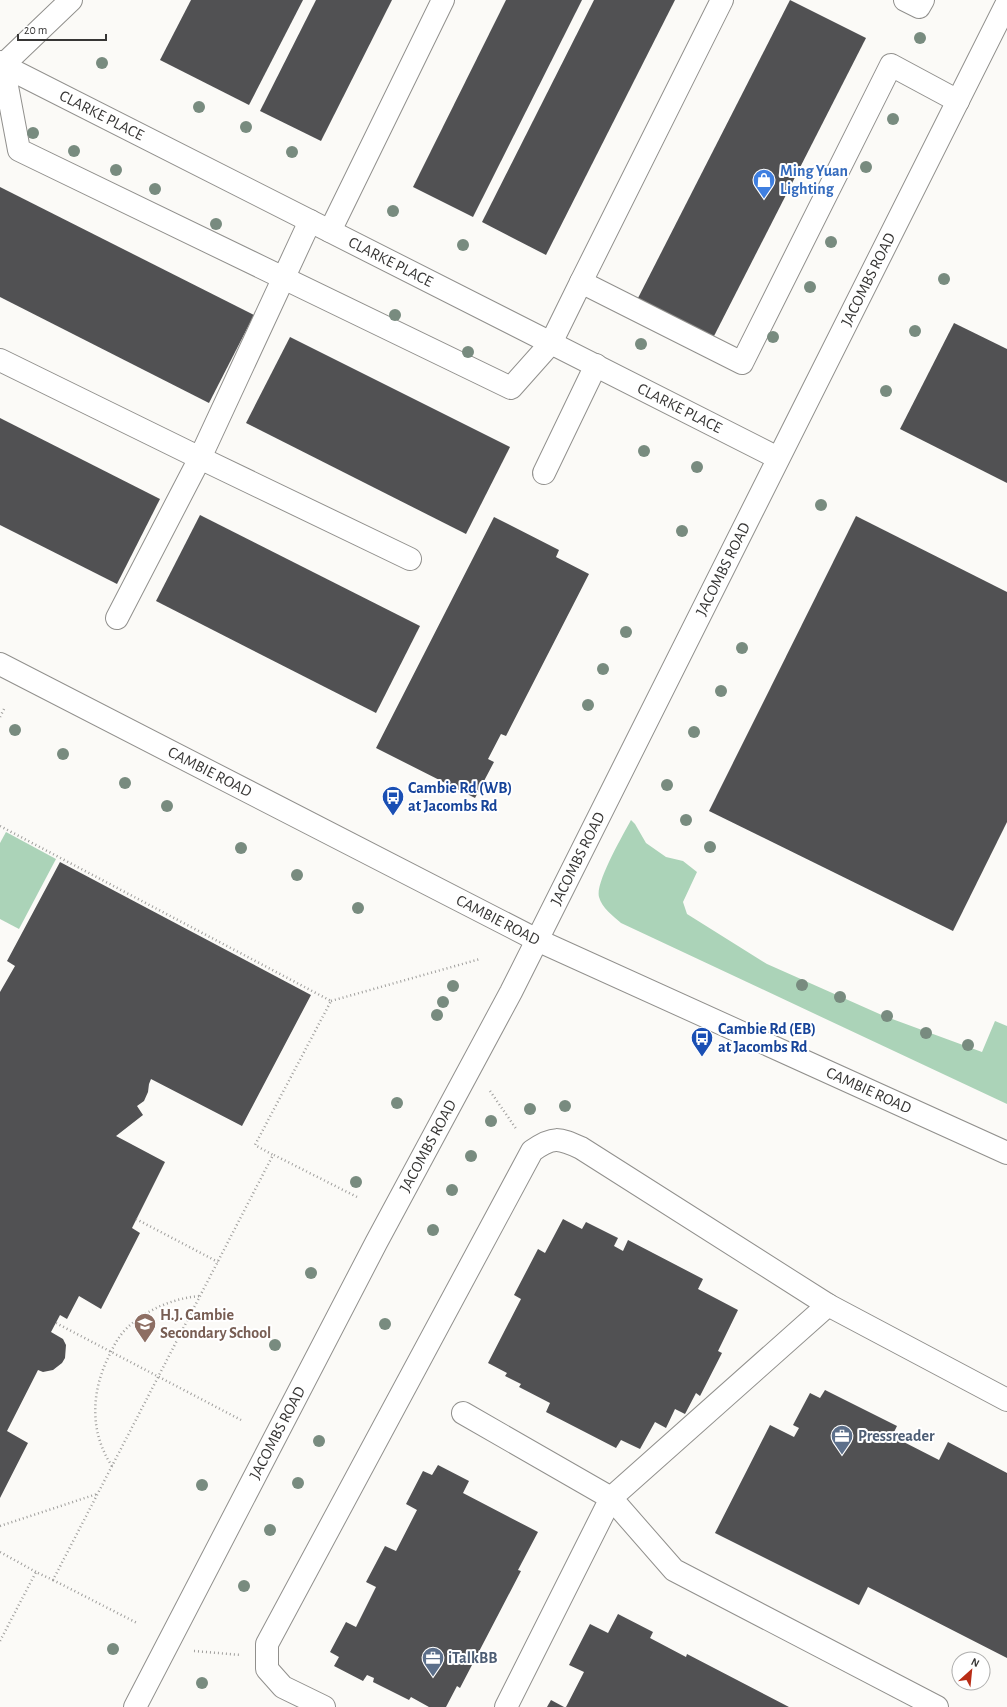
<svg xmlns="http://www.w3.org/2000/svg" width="1007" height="1707" font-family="'Alegreya Sans',sans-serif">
	<rect width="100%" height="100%" fill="#fbfaf7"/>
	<g fill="#abd3b8">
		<path d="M631,820l4,4 11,19 20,14 17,4 14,11 -14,30 4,12 80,50 117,52 98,36 13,-31 12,5v78l-386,-181c-8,-7 -19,-15 -22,-26 -4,-14 24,-62 32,-77z"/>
		<path d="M6,832l50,27 -37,70 -19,-10v-76z"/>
	</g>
	<g fill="#515153">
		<path d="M191,0h112l-54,105 -89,-45z"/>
		<path d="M316,0h76l-71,141 -61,-30z"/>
		<path d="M506,0h76l-109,217 -60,-30z"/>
		<path d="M594,0h81l-129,255 -64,-33z"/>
		<path d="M790,0l76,38 -153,300 -76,-38z"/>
		<path d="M0,187l254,128 -45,88 -209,-106z"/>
		<path d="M954,323l53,26v134l-107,-54z"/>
		<path d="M290,337l220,110 -44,87 -220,-111z"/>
		<path d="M0,418l160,81 -43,85 -117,-59z"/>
		<path d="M200,515l220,111 -44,87 -220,-112z"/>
		<path d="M856,516l151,76v230l-54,109 -244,-120z"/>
		<path d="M494,517l65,33 -3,7 33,17 -83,162 -5,-2 -13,25 6,3 -19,36 -99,-50z"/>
		<path d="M60,862l251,133 -69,131 -91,-47 -2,5 -1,8 -4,9 -7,5 6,9 -27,21 49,26 -33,66 8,5 -39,76 -22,-13 -12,23 -7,-4 -9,17 12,7 3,6 -1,13 -3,5 -9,7 -10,2 -5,-2 -31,61 21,12 -28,55v-506l15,-26 -8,-5z"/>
		<path d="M563,1219l19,10 4,-7 32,16 -4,8 9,5 5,-11 75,39 -5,10 40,21 -20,41 4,2 -22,43 -4,-3 -11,21 -10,-5 -9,19 -11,-6 -15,27 -19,-9 -5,8 -70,-36 4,-9 -31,-16 2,-3 -16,-8 2,-3 -19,-10 33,-64 -7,-4 24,-46 7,4z"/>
		<path d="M825,1390l72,36 -5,10 47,24 9,-18 59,31v185l-139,-71 -9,18 -144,-72 55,-108 24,12 5,-9 -6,-3 17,-32 10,5z"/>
		<path d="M438,1465l31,16 -6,12 75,39 -20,38 3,1 -61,117 -3,-2 -11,21h-17l-18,-10 -2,3 -36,-18 1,-4 -7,-3 -4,6 -29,-15 5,-9 -9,-5 16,-30 10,5 20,-40 -10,-5 19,-36 11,5 21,-41 -11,-6 17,-33 9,4z"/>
		<path d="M618,1614l35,18 -3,6 36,19 1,-3 102,53h-223l18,-35 -15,-7 21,-41 18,9z"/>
		<path d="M551,1700l13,7h-17z"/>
	</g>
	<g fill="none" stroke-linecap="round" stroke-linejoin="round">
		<g stroke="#91908d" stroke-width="24">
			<g id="minor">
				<path d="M905,0l14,7 4,-7"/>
				<path d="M0,62l3,3 16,85 492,238 40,-45 30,-61 161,81 149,-298 67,36"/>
				<path id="s1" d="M0,64l778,394"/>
				<path d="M0,66l3,-1 68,-65"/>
				<path d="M330,231l113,-231"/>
				<path d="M581,282l141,-282"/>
				<path d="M0,360l200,98 110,-237"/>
				<path d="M544,473l52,-108"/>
				<path d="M117,618l83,-160 210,101"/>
				<path d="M828,1305l-217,193 63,72 263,137"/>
				<path d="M463,1413l148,85 -105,209"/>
				<path id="s2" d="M135,1707l241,-464 135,-251 496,-989"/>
				<path d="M324,1707l-41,-20 -16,-18v-25l265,-493c21,-15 27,-13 49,-3l247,157 179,95"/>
			</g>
		</g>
		<g stroke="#91908d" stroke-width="24">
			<g id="major">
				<path id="s3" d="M0,664l537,276 470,213"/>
			</g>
		</g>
		<g stroke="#9f9e9c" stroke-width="2.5" stroke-dasharray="1 3" stroke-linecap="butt">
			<path d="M0,717l4,-8"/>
			<path d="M0,826l331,175 -76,144 18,10 -220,425 -17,-8 -36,69"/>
			<path d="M331,1001l149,-42"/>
			<path d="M490,1091l27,39"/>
			<path d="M274,1155l83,42"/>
			<path d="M136,1219l82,43"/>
			<path d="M56,1323l185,97"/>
			<path d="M112,1466c-23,-34 -21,-76 -2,-112 4,-9 9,-18 16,-25 19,-19 48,-31 74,-33"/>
			<path d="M0,1526l97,-32"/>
			<path d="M0,1552l36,20"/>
			<path d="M53,1580l84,43"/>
			<path d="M194,1651l47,4"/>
		</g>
		<use href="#minor" stroke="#fff" stroke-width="22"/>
		<use href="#major" stroke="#fff" stroke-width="22"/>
	</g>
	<g fill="#788b7f">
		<circle cx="920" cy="38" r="6"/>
		<circle cx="102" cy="63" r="6"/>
		<circle cx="199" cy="107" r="6"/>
		<circle cx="893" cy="119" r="6"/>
		<circle cx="246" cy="127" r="6"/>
		<circle cx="33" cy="133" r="6"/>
		<circle cx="74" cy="151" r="6"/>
		<circle cx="292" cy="152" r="6"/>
		<circle cx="866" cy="167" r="6"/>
		<circle cx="116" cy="170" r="6"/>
		<circle cx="155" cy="189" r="6"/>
		<circle cx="393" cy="211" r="6"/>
		<circle cx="216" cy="224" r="6"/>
		<circle cx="831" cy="242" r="6"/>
		<circle cx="463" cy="245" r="6"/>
		<circle cx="944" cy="279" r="6"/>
		<circle cx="810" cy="287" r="6"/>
		<circle cx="395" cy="315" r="6"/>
		<circle cx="915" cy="331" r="6"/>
		<circle cx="773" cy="337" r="6"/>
		<circle cx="641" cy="344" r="6"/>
		<circle cx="468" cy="352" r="6"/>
		<circle cx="886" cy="391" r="6"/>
		<circle cx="644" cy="451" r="6"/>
		<circle cx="697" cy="467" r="6"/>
		<circle cx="821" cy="505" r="6"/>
		<circle cx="682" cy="531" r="6"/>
		<circle cx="626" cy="632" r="6"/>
		<circle cx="742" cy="648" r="6"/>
		<circle cx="603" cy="669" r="6"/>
		<circle cx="721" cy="691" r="6"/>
		<circle cx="588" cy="705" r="6"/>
		<circle cx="15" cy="730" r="6"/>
		<circle cx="694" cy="732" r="6"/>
		<circle cx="63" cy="754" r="6"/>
		<circle cx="125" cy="783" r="6"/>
		<circle cx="667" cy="785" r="6"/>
		<circle cx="167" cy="806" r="6"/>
		<circle cx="686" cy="820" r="6"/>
		<circle cx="710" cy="847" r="6"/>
		<circle cx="241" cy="848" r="6"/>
		<circle cx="297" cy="875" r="6"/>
		<circle cx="358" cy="908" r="6"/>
		<circle cx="802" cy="985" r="6"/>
		<circle cx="453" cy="986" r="6"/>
		<circle cx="840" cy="997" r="6"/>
		<circle cx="443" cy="1002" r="6"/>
		<circle cx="437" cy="1015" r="6"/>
		<circle cx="887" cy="1016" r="6"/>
		<circle cx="926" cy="1033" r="6"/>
		<circle cx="968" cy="1045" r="6"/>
		<circle cx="397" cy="1103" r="6"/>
		<circle cx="565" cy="1106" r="6"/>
		<circle cx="530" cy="1109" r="6"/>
		<circle cx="491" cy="1121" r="6"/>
		<circle cx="471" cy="1156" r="6"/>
		<circle cx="356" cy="1182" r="6"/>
		<circle cx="452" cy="1190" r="6"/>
		<circle cx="433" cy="1230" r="6"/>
		<circle cx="311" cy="1273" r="6"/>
		<circle cx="385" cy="1324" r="6"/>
		<circle cx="275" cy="1345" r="6"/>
		<circle cx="319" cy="1441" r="6"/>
		<circle cx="298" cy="1483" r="6"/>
		<circle cx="202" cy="1485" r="6"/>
		<circle cx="270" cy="1530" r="6"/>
		<circle cx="244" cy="1586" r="6"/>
		<circle cx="113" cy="1649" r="6"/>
		<circle cx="202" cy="1683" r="6"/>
	</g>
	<defs>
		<g id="shop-pin" transform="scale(1.15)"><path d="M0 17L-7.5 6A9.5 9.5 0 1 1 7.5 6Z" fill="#3f7fe0" stroke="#fff"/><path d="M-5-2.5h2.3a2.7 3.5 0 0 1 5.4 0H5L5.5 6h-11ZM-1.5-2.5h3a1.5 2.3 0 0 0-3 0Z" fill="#fff"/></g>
		<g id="bus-pin" transform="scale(1.15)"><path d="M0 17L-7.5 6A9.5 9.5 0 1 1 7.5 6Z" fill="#1a4fb4" stroke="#fff"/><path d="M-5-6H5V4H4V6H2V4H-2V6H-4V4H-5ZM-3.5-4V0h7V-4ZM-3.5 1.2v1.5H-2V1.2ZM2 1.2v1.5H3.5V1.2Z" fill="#fff"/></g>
		<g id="school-pin" transform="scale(1.15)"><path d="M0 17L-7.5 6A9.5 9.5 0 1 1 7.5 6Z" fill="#8d6e63" stroke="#fff"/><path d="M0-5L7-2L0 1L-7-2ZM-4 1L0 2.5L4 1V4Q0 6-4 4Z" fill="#fff"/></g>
		<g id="office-pin" transform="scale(1.15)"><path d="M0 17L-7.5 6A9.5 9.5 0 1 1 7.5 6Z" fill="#5c6f8a" stroke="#fff"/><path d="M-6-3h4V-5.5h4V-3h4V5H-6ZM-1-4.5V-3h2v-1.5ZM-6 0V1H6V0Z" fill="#fff"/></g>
	</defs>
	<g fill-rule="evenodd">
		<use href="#shop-pin" x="764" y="180"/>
		<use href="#bus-pin" x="393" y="797"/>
		<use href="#bus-pin" x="702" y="1038"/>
		<use href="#school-pin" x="145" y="1324"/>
		<use href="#office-pin" x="842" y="1436"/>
		<use href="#office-pin" x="433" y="1658"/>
	</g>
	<g text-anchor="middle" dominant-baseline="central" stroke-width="4" stroke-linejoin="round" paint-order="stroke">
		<g font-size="16" fill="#373635" stroke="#fff">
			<text stroke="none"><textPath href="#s1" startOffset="114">CLARKE PLACE</textPath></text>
			<text stroke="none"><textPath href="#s1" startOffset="438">CLARKE PLACE</textPath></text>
			<text stroke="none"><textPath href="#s2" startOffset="1605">JACOMBS ROAD</textPath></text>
			<text stroke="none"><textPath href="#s1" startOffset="762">CLARKE PLACE</textPath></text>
			<text stroke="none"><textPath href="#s2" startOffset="1281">JACOMBS ROAD</textPath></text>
			<text stroke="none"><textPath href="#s3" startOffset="236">CAMBIE ROAD</textPath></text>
			<text stroke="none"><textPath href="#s2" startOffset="957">JACOMBS ROAD</textPath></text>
			<text stroke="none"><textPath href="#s3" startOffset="560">CAMBIE ROAD</textPath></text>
			<text stroke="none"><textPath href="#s3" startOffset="968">CAMBIE ROAD</textPath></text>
			<text stroke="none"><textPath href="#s2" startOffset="633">JACOMBS ROAD</textPath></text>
			<text stroke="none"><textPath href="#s2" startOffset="309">JACOMBS ROAD</textPath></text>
		</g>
		<g font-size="16" font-weight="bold" fill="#366cbe" stroke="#fff" text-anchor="start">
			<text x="780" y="171">Ming Yuan<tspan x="780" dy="18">Lighting</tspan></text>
		</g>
		<g font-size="16" font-weight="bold" fill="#164399" stroke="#fff" text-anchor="start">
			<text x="408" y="788">Cambie Rd (WB)<tspan x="408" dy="18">at Jacombs Rd</tspan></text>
			<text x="718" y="1029">Cambie Rd (EB)<tspan x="718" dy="18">at Jacombs Rd</tspan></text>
		</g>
		<g font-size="16" font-weight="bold" fill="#785e54" stroke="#fff" text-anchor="start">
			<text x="160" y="1315">H.J. Cambie<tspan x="160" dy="18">Secondary School</tspan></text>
		</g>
		<g font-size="16" font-weight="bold" fill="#4e5e75" stroke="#fff" text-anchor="start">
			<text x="858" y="1436">Pressreader</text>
			<text x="448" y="1658">iTalkBB</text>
		</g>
	</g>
	<g transform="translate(971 1671) rotate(27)"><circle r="19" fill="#ffffff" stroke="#afafae"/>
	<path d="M0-3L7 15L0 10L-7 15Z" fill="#b92d16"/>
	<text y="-6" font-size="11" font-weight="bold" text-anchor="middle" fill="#373635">N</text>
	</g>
	<path d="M18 34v6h88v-6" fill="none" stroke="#373635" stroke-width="2"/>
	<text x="24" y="34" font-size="12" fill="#373635" stroke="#ffffff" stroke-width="3" paint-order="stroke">20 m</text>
</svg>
